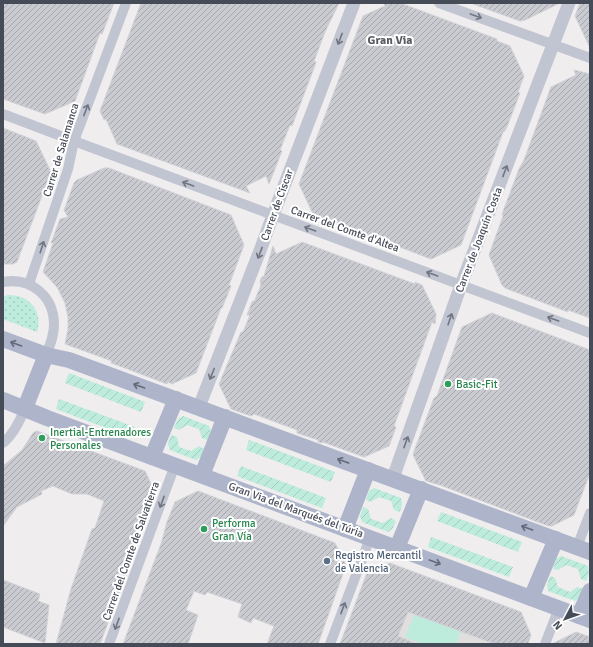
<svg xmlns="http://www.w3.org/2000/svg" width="593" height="647" font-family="Signika,sans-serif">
	<defs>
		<pattern id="grass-dots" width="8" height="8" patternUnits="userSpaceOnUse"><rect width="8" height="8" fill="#bdebdc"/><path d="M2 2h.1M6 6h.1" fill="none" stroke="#a4cbbf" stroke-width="1.8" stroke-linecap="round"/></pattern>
		<pattern id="garden-furrows" width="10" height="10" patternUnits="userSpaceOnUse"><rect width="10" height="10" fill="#bdebdc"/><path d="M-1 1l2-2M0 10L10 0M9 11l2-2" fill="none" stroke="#a4cbbf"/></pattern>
		<pattern id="building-hatch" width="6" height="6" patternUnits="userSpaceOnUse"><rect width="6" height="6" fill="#cacbd1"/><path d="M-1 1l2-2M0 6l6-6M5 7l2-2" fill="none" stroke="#a6a7ac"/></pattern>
	</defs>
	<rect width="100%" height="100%" fill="#efeded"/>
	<path fill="#e0dfde" d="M408,612l82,30v2h-71l-22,-7z"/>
	<path fill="url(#grass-dots)" d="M8,295c22,0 35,16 29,37l-34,-13v-22z"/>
	<path fill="#bdebdc" d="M414,615l47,17 -5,12h-33l-18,-7z"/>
	<g fill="url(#garden-furrows)">
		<path d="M69,373l76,29 -4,10 -76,-29z"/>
		<path d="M59,399l76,28 -3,11 -76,-29z"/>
		<path d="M183,416l26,10 2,6 -3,8 -6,-2 -3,-9 -12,-4 -8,5 -5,-2 4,-9z"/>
		<path d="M171,435l6,2 2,10 12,4 8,-5 5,3 -2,7 -6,4 -26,-10 -2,-6z"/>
		<path d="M249,440l86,32 -4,10 -85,-32z"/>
		<path d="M241,466l85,32 -4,10 -85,-32z"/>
		<path d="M374,488l27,10 1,6 -2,8 -6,-2 -3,-9 -12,-4 -8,5 -5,-2 3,-9z"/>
		<path d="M363,507l5,2 3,10 12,4 8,-5 5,3 -3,7 -5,4 -26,-10 -2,-6z"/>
		<path d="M441,512l81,30 -4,10 -81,-31z"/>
		<path d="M431,537l82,30 -4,10 -81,-30z"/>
		<path d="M561,556l27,10 1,7 -3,8 -5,-2 -3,-10 -12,-4 -8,5 -5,-1 3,-10z"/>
		<path d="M550,576l5,2 3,9 12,5 7,-5 6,2 -3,8 -5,4 -27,-10 -1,-6z"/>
	</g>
	<g fill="url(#building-hatch)" stroke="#d1d1d8">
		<path d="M3,3h111l-10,26 -2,5 -2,-1 -25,68 -30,13 -42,-15z"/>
		<path d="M141,3h198l-14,29 -11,29 2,1 -2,6 -22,58 -2,-1 -10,25 2,1 -13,33 -3,-8 -20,10 4,7 -133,-49 -11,-25 -2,1 -4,-9z"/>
		<path d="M384,3h16l97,36v2l13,5 14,30 -6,16 2,1 -13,34 -3,5h-1l-42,113 -30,14 -118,-45 -14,-30 64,-168 22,-10z"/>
		<path d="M474,3h86l-35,17 -5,1 -47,-17z"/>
		<path d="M580,3h10v45l-15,-32z"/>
		<path d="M574,70l16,4v244l-22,-8v2l-63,-24 -3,-3 -13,-30 14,-39 -1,-2 8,-21 9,-24 5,-9 27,-73 25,-12z"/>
		<path d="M3,128l33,13 15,31 -34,90 -4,2h-10z"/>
		<path d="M104,168h5l122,47 13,30 -15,40 2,1 -9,22h-1l-25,65 -24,11 -4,-2 -1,2 -42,-16 -14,-5 1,-2 -47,-17 3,-15v-12l-3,-14 -8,-16 -14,-15 10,-29h-2l9,-24 8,-2 -4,-7 10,-27 3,-3z"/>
		<path d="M302,242l113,42v-2l7,3 14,29 -1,10 -3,-2 -38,104 2,1 -7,19 -25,11 -41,-15 -1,1 -4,-1v-2l-21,-7v-3l-43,-16 -3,2 -20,-7 -12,-25 22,-52h2l7,-17h-3l5,-13 3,-2 3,-8 3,-7 -1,-4 2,-4 2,-1 9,-30 3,8z"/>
		<path d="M492,313l98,37v123l-16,42 -22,11h-3l-6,-2 -103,-39 -14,-4 -12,-24 -1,-3 21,-56 3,-2 25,-69z"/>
		<path d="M37,431l108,40 11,23 -56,150h-44l15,-55 21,-60 3,-1 9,-27 -17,-7h-15l-19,-8 -12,5 1,3 -25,13 -14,19v-60l19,-16 11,-17z"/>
		<path d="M198,491l137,52 11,22 -28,79h-51l7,-18 -21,-8 -2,5 -13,-6 4,-13 -35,-12 -2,3 -11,-4 -8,19 12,5 -10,29h-65l38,-100 6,-22 8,-20z"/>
		<path d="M390,563l131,49 10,23 -3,9h-33l-87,-32 -10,24 18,8h-76l27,-71z"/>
		<path d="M3,580l37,14 -2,7 11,4 -4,38 -42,-16z"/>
		<path d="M576,632l14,5v7h-38z"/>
	</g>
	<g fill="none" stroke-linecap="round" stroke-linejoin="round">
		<g stroke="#c1c5d1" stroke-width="10">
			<path d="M439,3l151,55"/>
			<path d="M3,114l71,27 516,192"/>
			<path d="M3,282c28,-5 51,14 51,43 0,11 -4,20 -8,30"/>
			<path d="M29,284l39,-115 6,-28 52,-138"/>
			<path d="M3,443c11,-9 17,-22 22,-35"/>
			<path d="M577,547l13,-34"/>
			<path d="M109,644l66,-179"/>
			<path d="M330,644l40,-106"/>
			<path d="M545,644l14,-36"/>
		</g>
		<g stroke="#c1c5d1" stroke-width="13">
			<path d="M199,407l62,-159 12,-33 81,-212"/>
			<path d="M393,478l68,-193 108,-282"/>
		</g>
		<g stroke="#aeb4ca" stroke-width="16">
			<path d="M3,339l43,16 23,5 521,192"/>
			<path d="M3,400l44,18 543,202"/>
			<path d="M25,408l21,-53"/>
			<path d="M152,457l24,-58"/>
			<path d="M202,475l23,-58"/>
			<path d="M345,529l23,-59"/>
			<path d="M397,548l24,-59"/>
			<path d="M531,598l25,-59"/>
			<path d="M579,616l11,-25"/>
		</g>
	</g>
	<defs><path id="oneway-shaft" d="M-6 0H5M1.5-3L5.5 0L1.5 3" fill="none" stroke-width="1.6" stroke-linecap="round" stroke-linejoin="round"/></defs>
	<g stroke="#717682">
		<use href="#oneway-shaft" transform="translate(476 16) rotate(20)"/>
		<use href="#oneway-shaft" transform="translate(340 39) rotate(111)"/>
		<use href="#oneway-shaft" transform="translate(86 110) rotate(-69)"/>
		<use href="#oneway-shaft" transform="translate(505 171) rotate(-69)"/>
		<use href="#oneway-shaft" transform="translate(188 184) rotate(-160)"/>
		<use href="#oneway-shaft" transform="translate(310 229) rotate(-160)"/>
		<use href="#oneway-shaft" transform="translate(42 247) rotate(-72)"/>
		<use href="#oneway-shaft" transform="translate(260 253) rotate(111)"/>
		<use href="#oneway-shaft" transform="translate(432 274) rotate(-160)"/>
		<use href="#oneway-shaft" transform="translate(450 319) rotate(-71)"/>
		<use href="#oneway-shaft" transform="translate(553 319) rotate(-160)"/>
		<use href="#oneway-shaft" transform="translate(212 374) rotate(112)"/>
		<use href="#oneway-shaft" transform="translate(406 442) rotate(-70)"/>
		<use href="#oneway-shaft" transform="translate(162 502) rotate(110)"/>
		<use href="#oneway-shaft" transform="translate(343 608) rotate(-69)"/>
		<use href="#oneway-shaft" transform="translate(117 624) rotate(110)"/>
	</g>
	<g stroke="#656a7a">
		<use href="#oneway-shaft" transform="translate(16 344) rotate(-160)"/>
		<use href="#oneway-shaft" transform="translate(139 386) rotate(-160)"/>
		<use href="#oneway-shaft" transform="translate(343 461) rotate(-160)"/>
		<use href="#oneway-shaft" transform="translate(527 528) rotate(-160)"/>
		<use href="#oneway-shaft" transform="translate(435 562) rotate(20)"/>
	</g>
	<g fill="#2e9e5b" stroke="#fff" stroke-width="1.5">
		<circle cx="448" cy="384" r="4"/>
		<circle cx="42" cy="438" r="4"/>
		<circle cx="204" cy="529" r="4"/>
	</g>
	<circle fill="#5c6f8a" stroke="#fff" stroke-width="1.5" cx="327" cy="561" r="4"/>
	<g text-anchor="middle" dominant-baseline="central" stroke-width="4" stroke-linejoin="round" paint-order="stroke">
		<g font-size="11" fill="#464b58" stroke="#fff">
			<text transform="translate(61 150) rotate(-73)">Carrer de Salamanca</text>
			<text transform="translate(277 205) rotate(-70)">Carrer de Císcar</text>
			<text transform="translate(345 229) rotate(20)">Carrer del Comte d'Altea</text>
			<text transform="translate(479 240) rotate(-69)">Carrer de Joaquín Costa</text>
			<text transform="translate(296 510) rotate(20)">Gran Via del Marqués del Túria</text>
			<text transform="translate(131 551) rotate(-70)">Carrer del Comte de Salvatierra</text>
		</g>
		<g font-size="11" fill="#27864d" stroke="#fff" text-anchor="start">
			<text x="456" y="384">Basic-Fit</text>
			<text x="50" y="432">Inertial-Entrenadores<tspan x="50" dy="13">Personales</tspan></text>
			<text x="212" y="523">Performa<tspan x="212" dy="13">Gran Vía</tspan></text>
		</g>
		<g font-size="11" fill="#4e5e75" stroke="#fff" text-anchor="start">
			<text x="335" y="555">Registro Mercantil<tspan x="335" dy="13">de Valencia</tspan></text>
		</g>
		<g font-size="12" font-weight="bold" fill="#5a5b61" stroke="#fff">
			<text x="390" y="40">Gran Via</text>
		</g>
	</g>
	<rect width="593" height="647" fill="none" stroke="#464b58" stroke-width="8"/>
	<g transform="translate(565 619) rotate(229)" stroke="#ffffff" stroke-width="3" paint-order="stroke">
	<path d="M0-3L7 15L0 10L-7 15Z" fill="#464b58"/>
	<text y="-6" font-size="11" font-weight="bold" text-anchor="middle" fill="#464b58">N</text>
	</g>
</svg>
